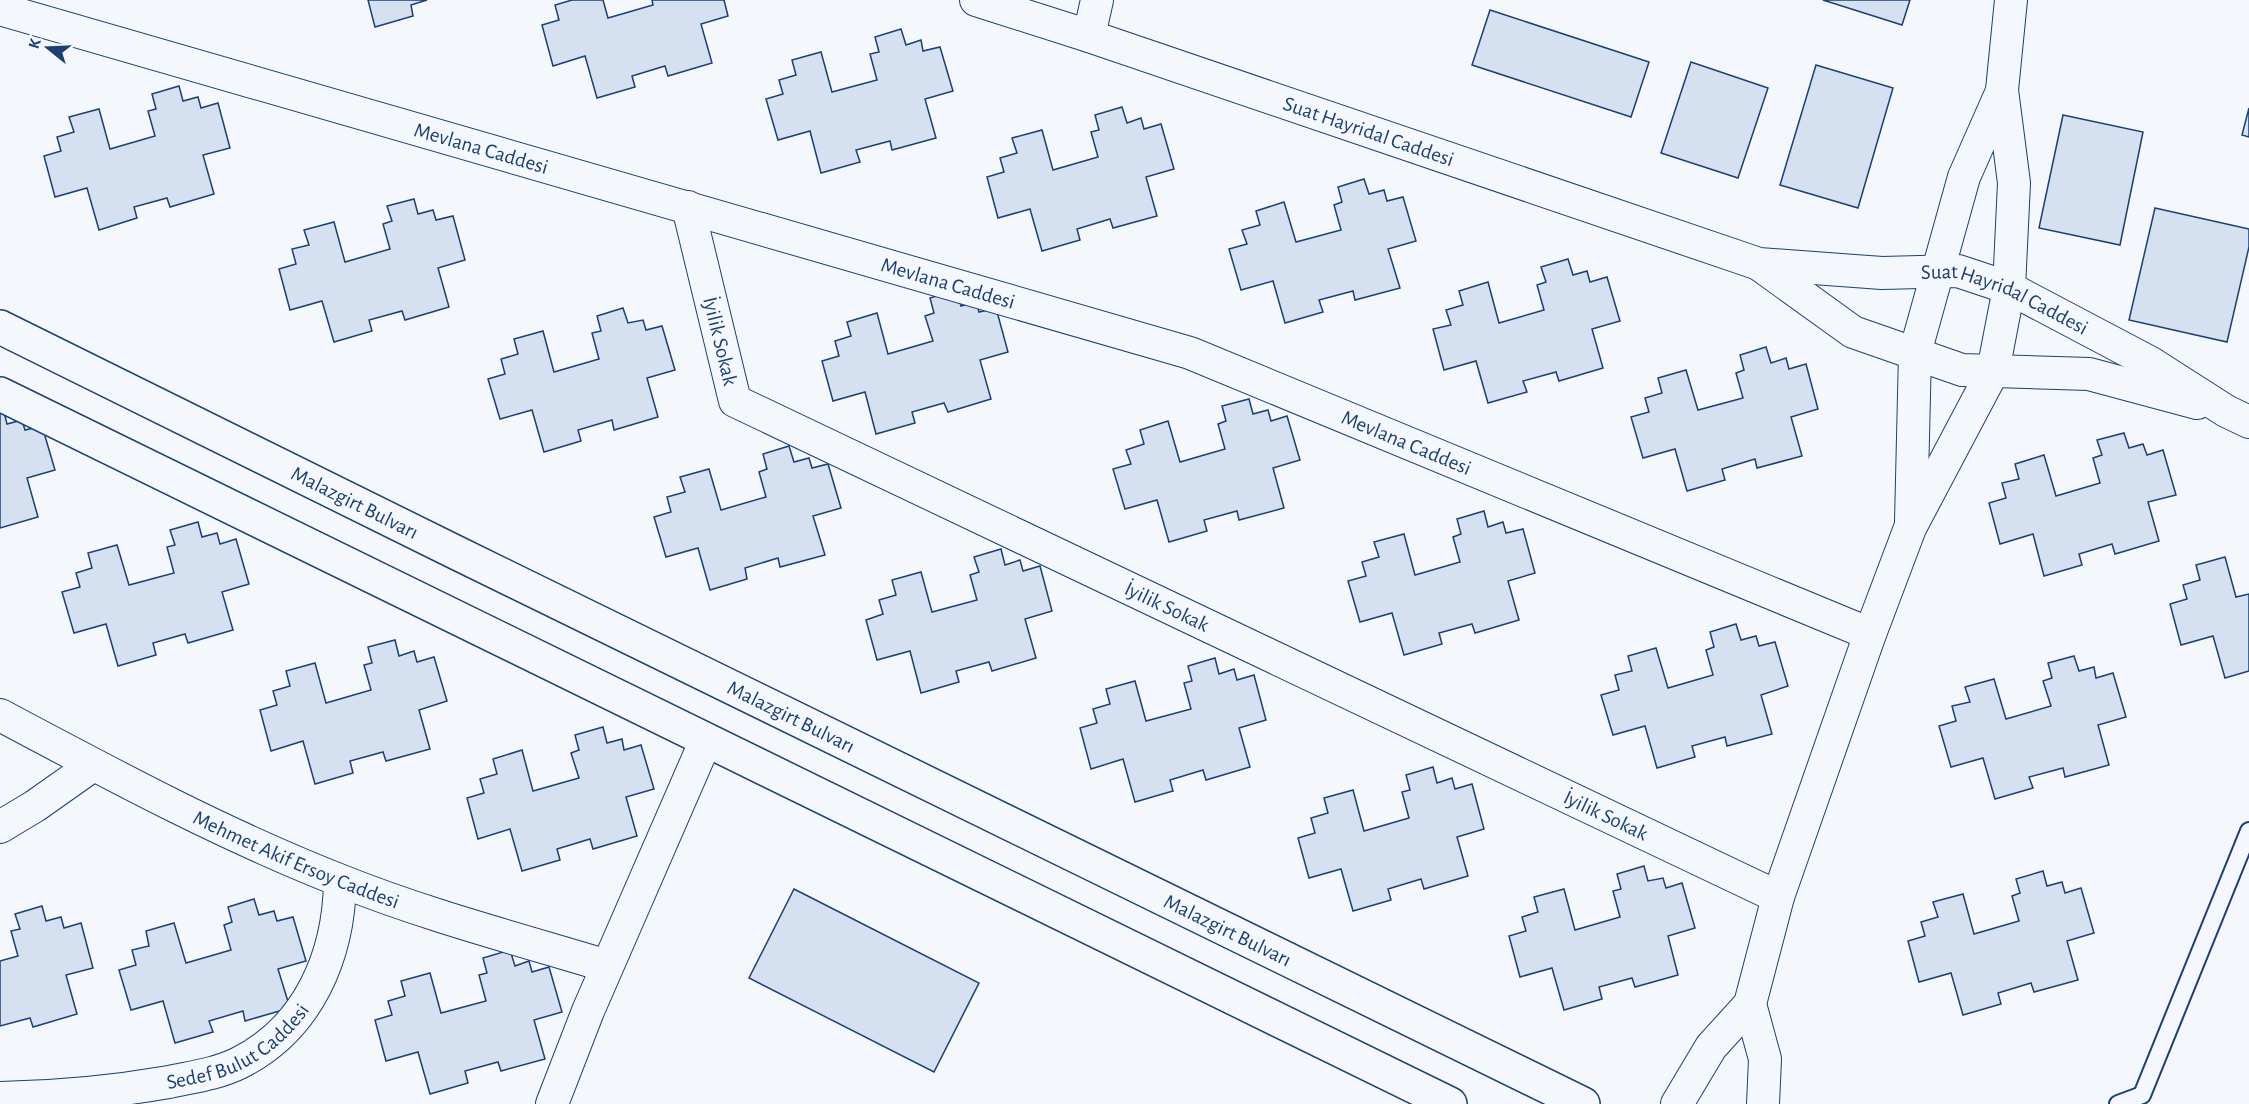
<svg xmlns="http://www.w3.org/2000/svg" width="2249" height="1104" font-family="'Alegreya Sans',sans-serif">
	<rect width="100%" height="100%" fill="#f4f7fb"/>
	<g fill="#d5e0f0" stroke="#1d3f73" stroke-width="1.5">
		<path d="M368,0h59l-16,5 2,11 -38,11z"/>
		<path d="M603,0l5,18 45,-13 -1,-5h72l4,16 -27,8 11,39 -44,13 -3,-10 -33,10 3,11 -38,11 -12,-42 -32,10 -11,-41 17,-5 -4,-15 17,-5z"/>
		<path d="M1823,0h87l-8,25z"/>
		<path d="M1490,10l159,52 -18,55 -159,-52z"/>
		<path d="M901,29l5,16 15,-5 2,11 17,-4 13,44 -28,8 11,39 -44,12 -2,-9 -34,9 4,12 -39,11 -11,-42 -32,9 -12,-41 17,-5 -4,-14 17,-5 -4,-15 29,-8 11,40 45,-12 -7,-26 9,-2 -4,-15z"/>
		<path d="M1691,62l77,26 -30,90 -77,-25z"/>
		<path d="M1816,65l77,23 -35,120 -78,-23z"/>
		<path d="M179,86l4,15 15,-4 3,11 17,-5 12,45 -27,7 11,39 -44,13 -3,-9 -33,9 3,11 -38,12 -12,-42 -32,9 -11,-41 17,-5 -4,-14 17,-5 -5,-15 30,-8 11,40 45,-13 -7,-25 8,-2 -4,-15z"/>
		<path d="M1122,107l5,16 14,-5 3,11 17,-5 13,45 -28,8 11,39 -44,12 -3,-9 -33,10 3,11 -38,11 -12,-42 -32,9 -11,-41 17,-5 -4,-14 17,-5 -5,-15 30,-8 11,40 45,-13 -7,-25 8,-2 -4,-15z"/>
		<path d="M2249,108v29l-7,-2z"/>
		<path d="M2063,115l80,17 -23,113 -81,-17z"/>
		<path d="M1364,179l5,15 15,-4 3,11 16,-4 13,44 -28,8 12,39 -45,12 -2,-9 -34,9 4,12 -38,11 -12,-42 -32,9 -12,-41 18,-5 -5,-14 18,-5 -4,-14 28,-9 12,40 45,-12 -7,-25 8,-3 -4,-15z"/>
		<path d="M414,199l4,15 15,-4 3,10 17,-4 12,44 -27,8 11,39 -44,13 -3,-9 -33,9 3,11 -38,11 -12,-41 -32,9 -11,-41 17,-5 -4,-15 17,-4 -5,-15 30,-8 11,40 45,-13 -7,-25 9,-3 -5,-15z"/>
		<path d="M2155,208l94,21v18l-22,95 -98,-22z"/>
		<path d="M1568,259l5,16 14,-4 3,11 17,-5 13,44 -28,8 11,39 -44,13 -3,-9 -33,9 4,11 -39,11 -12,-42 -32,9 -11,-41 18,-4 -5,-15 17,-5 -4,-14 29,-9 11,41 45,-13 -7,-25 9,-3 -5,-15z"/>
		<path d="M957,290l4,16 15,-4 3,10 17,-4 12,44 -28,8 11,39 -43,13 -4,-9 -32,9 3,11 -39,11 -11,-42 -32,9 -11,-40 17,-5 -4,-15 16,-5 -4,-14 30,-9 11,41 45,-13 -8,-25 9,-3 -4,-15z"/>
		<path d="M623,308l5,15 15,-3 3,10 16,-4 13,44 -28,8 11,39 -44,13 -2,-10 -34,10 3,11 -37,11 -12,-42 -32,9 -12,-40 17,-5 -4,-15 17,-5 -4,-15 29,-8 11,41 45,-13 -7,-26 9,-2 -4,-15z"/>
		<path d="M1766,347l5,16 15,-5 3,11 17,-5 12,45 -27,8 11,39 -45,12 -2,-9 -33,10 3,11 -38,11 -12,-42 -32,9 -12,-41 18,-5 -4,-14 17,-5 -4,-15 28,-8 12,40 45,-12 -7,-25 8,-3 -4,-15z"/>
		<path d="M1249,399l4,15 15,-4 3,11 16,-5 13,44 -27,8 11,40 -45,12 -2,-9 -33,9 3,11 -38,11 -12,-42 -32,9 -12,-40 18,-5 -5,-14 18,-6 -4,-14 28,-9 12,41 45,-13 -7,-25 8,-3 -4,-15z"/>
		<path d="M3,408l4,16 15,-4 3,10 17,-4 13,44 -28,8 11,39 -38,11v-119z"/>
		<path d="M2124,433l5,15 14,-4 4,11 16,-5 13,45 -28,7 11,39 -44,13 -3,-10 -33,10 3,11 -38,11 -11,-42 -33,10 -11,-41 17,-5 -4,-15 17,-4 -4,-15 29,-9 12,41 44,-13 -7,-25 9,-3 -5,-15z"/>
		<path d="M789,446l5,16 15,-4 3,10 16,-4 13,44 -28,8 12,39 -45,12 -2,-9 -33,10 2,11 -37,11 -12,-42 -32,9 -12,-40 17,-5 -4,-15 18,-5 -5,-15 29,-8 12,41 45,-13 -7,-25 8,-3 -4,-15z"/>
		<path d="M1484,511l4,16 15,-5 3,11 17,-4 12,44 -27,8 11,39 -44,13 -3,-9 -33,9 3,11 -38,11 -12,-42 -32,9 -12,-41 18,-5 -4,-14 17,-5 -5,-15 30,-8 11,41 45,-13 -7,-25 8,-3 -4,-15z"/>
		<path d="M198,522l4,15 15,-4 3,11 16,-5 13,45 -27,8 11,38 -45,13 -3,-9 -32,9 3,12 -38,11 -12,-42 -32,9 -12,-41 18,-5 -4,-14 16,-5 -4,-15 29,-8 12,40 45,-12 -7,-26 8,-2 -5,-15z"/>
		<path d="M1001,549l4,16 15,-5 3,11 17,-5 12,45 -27,8 11,39 -44,13 -3,-9 -33,9 3,11 -38,11 -11,-42 -33,9 -11,-40 17,-6 -4,-14 17,-5 -4,-15 29,-8 11,40 45,-12 -7,-25 9,-3 -5,-15z"/>
		<path d="M2225,557l11,40 13,-3v77l-24,7 -12,-42 -32,9 -11,-41 17,-5 -4,-14 17,-5 -4,-15z"/>
		<path d="M1736,624l5,16 15,-4 3,10 16,-4 13,44 -27,9 11,39 -45,12 -2,-9 -33,9 3,11 -38,11 -12,-42 -32,9 -12,-40 18,-5 -4,-15 17,-4 -4,-15 28,-8 12,40 45,-13 -7,-25 8,-3 -4,-15z"/>
		<path d="M395,640l4,16 15,-5 3,11 17,-5 13,44 -28,9 11,39 -44,12 -3,-9 -33,9 3,12 -38,11 -12,-43 -32,10 -11,-41 17,-5 -4,-14 17,-5 -4,-15 29,-8 11,40 45,-13 -7,-25 8,-2 -4,-16z"/>
		<path d="M2074,656l5,15 15,-4 2,11 17,-5 13,44 -28,8 11,40 -44,12 -2,-9 -34,9 4,11 -38,11 -12,-41 -32,9 -12,-41 17,-5 -4,-15 18,-4 -5,-15 29,-8 12,40 45,-13 -8,-25 9,-3 -4,-15z"/>
		<path d="M1215,658l4,16 15,-5 3,11 17,-5 12,45 -27,8 11,39 -44,13 -3,-10 -33,10 3,11 -38,11 -12,-43 -32,10 -11,-41 17,-5 -4,-14 17,-5 -4,-15 29,-8 11,40 45,-12 -7,-26 8,-2 -4,-15z"/>
		<path d="M603,727l4,16 15,-4 2,11 17,-5 13,44 -28,8 11,39 -44,13 -3,-10 -33,10 3,11 -38,11 -12,-42 -32,10 -11,-41 17,-5 -4,-14 17,-5 -4,-15 29,-9 11,41 46,-13 -8,-25 8,-3 -4,-15z"/>
		<path d="M1433,767l4,16 15,-5 3,11 17,-5 12,45 -27,8 11,39 -44,13 -3,-10 -33,10 3,11 -38,11 -12,-42 -32,9 -11,-40 17,-5 -4,-15 17,-5 -4,-15 29,-8 11,41 45,-13 -7,-26 8,-2 -4,-15z"/>
		<path d="M1644,866l4,15 15,-3 3,10 16,-5 13,45 -27,8 10,39 -43,12 -3,-9 -33,9 3,12 -38,11 -12,-42 -32,9 -11,-41 17,-5 -4,-14 16,-5 -4,-15 30,-8 11,41 45,-13 -7,-26 8,-2 -4,-15z"/>
		<path d="M2043,871l4,15 15,-4 3,11 16,-5 13,45 -27,8 11,39 -44,12 -3,-9 -33,10 3,11 -38,11 -12,-42 -32,9 -11,-41 17,-5 -4,-14 17,-5 -5,-15 30,-8 11,40 45,-13 -7,-25 8,-3 -4,-14z"/>
		<path d="M794,889l185,94 -45,89 -185,-94z"/>
		<path d="M254,899l5,16 15,-4 3,10 16,-4 13,44 -28,8 12,39 -45,13 -2,-10 -34,10 4,11 -38,11 -12,-42 -32,9 -12,-40 17,-5 -4,-15 17,-4 -3,-15 28,-8 12,40 45,-13 -7,-25 8,-3 -4,-15z"/>
		<path d="M42,906l4,15 15,-4 3,11 17,-5 12,45 -27,7 11,39 -44,13 -3,-9 -30,8v-65l18,-5 -7,-25 9,-2 -5,-15z"/>
		<path d="M510,950l5,16 14,-5 3,11 17,-5 13,45 -28,8 11,39 -44,12 -3,-9 -33,9 3,12 -38,11 -12,-42 -32,9 -11,-41 17,-5 -4,-14 17,-5 -4,-15 29,-8 11,40 45,-12 -7,-26 8,-2 -4,-15z"/>
	</g>
	<g fill="none" stroke-linecap="round" stroke-linejoin="round">
		<g stroke="#1d3f73" stroke-width="20">
			<path id="service" d="M2118,1104l24,-9 107,-264"/>
		</g>
		<g stroke="#1d3f73" stroke-width="34">
			<g id="minor">
				<path id="s1" d="M976,0l113,36 670,228 123,9 76,-2 51,17 142,75 75,48 23,11"/>
				<path id="s2" d="M0,9l1190,344 680,281"/>
				<path d="M1089,36l8,-36"/>
				<path id="s3" d="M688,207l47,194 1043,496"/>
				<path d="M1760,265l93,67 109,38 127,4 108,29"/>
				<path d="M1911,522l4,-169 49,-176 38,-86"/>
				<path id="s4" d="M0,715c111,59 222,119 339,165 87,35 179,59 268,86"/>
				<path d="M0,827l35,-21 58,-41"/>
				<path d="M1750,1004l15,55 -2,45"/>
				<path id="s5" d="M0,1098c59,-1 111,-6 169,-16 23,-5 48,-8 70,-19 70,-35 100,-108 101,-182"/>
				<path d="M552,1104l36,-93 118,-271"/>
				<path d="M1677,1104l34,-57 39,-43 28,-107 92,-263 40,-106 83,-157 16,-83 5,-105 -12,-93 9,-90"/>
			</g>
		</g>
		<g stroke="#1d3f73" stroke-width="36">
			<g id="trunk">
				<path id="s6" d="M0,327l455,225 1128,552"/>
				<path d="M0,394l1450,710"/>
			</g>
		</g>
		<use href="#service" stroke="#f4f7fb" stroke-width="16"/>
		<use href="#minor" stroke="#f4f7fb" stroke-width="32"/>
		<use href="#trunk" stroke="#f4f7fb" stroke-width="33"/>
	</g>
	<g text-anchor="middle" dominant-baseline="central" stroke-width="4.5" stroke-linejoin="round" paint-order="stroke">
		<g font-size="21" fill="#1d3f73" stroke="#f4f7fb">
			<text stroke="none"><textPath href="#s1" startOffset="414">Suat Hayridal Caddesi</textPath></text>
			<text stroke="none"><textPath href="#s2" startOffset="501">Mevlana Caddesi</textPath></text>
			<text stroke="none"><textPath href="#s2" startOffset="987">Mevlana Caddesi</textPath></text>
			<text stroke="none"><textPath href="#s1" startOffset="1078">Suat Hayridal Caddesi</textPath></text>
			<text stroke="none"><textPath href="#s3" startOffset="138">İyilik Sokak</textPath></text>
			<text stroke="none"><textPath href="#s2" startOffset="1473">Mevlana Caddesi</textPath></text>
			<text stroke="none"><textPath href="#s6" startOffset="396">Malazgirt Bulvarı</textPath></text>
			<text stroke="none"><textPath href="#s3" startOffset="678">İyilik Sokak</textPath></text>
			<text stroke="none"><textPath href="#s6" startOffset="882">Malazgirt Bulvarı</textPath></text>
			<text stroke="none"><textPath href="#s3" startOffset="1164">İyilik Sokak</textPath></text>
			<text stroke="none"><textPath href="#s4" startOffset="330">Mehmet Akif Ersoy Caddesi</textPath></text>
			<text stroke="none"><textPath href="#s6" startOffset="1368">Malazgirt Bulvarı</textPath></text>
			<text stroke="none"><textPath href="#s5" startOffset="249">Sedef Bulut Caddesi</textPath></text>
		</g>
	</g>
	<g transform="translate(48 48) rotate(288)" stroke="#f4f7fb" stroke-width="4.5" paint-order="stroke">
	<path d="M0-4.5L10 22L0 15L-10 22Z" fill="#1d3f73"/>
	<text y="-9" font-size="16" font-weight="bold" text-anchor="middle" fill="#1d3f73">K</text>
	</g>
</svg>
